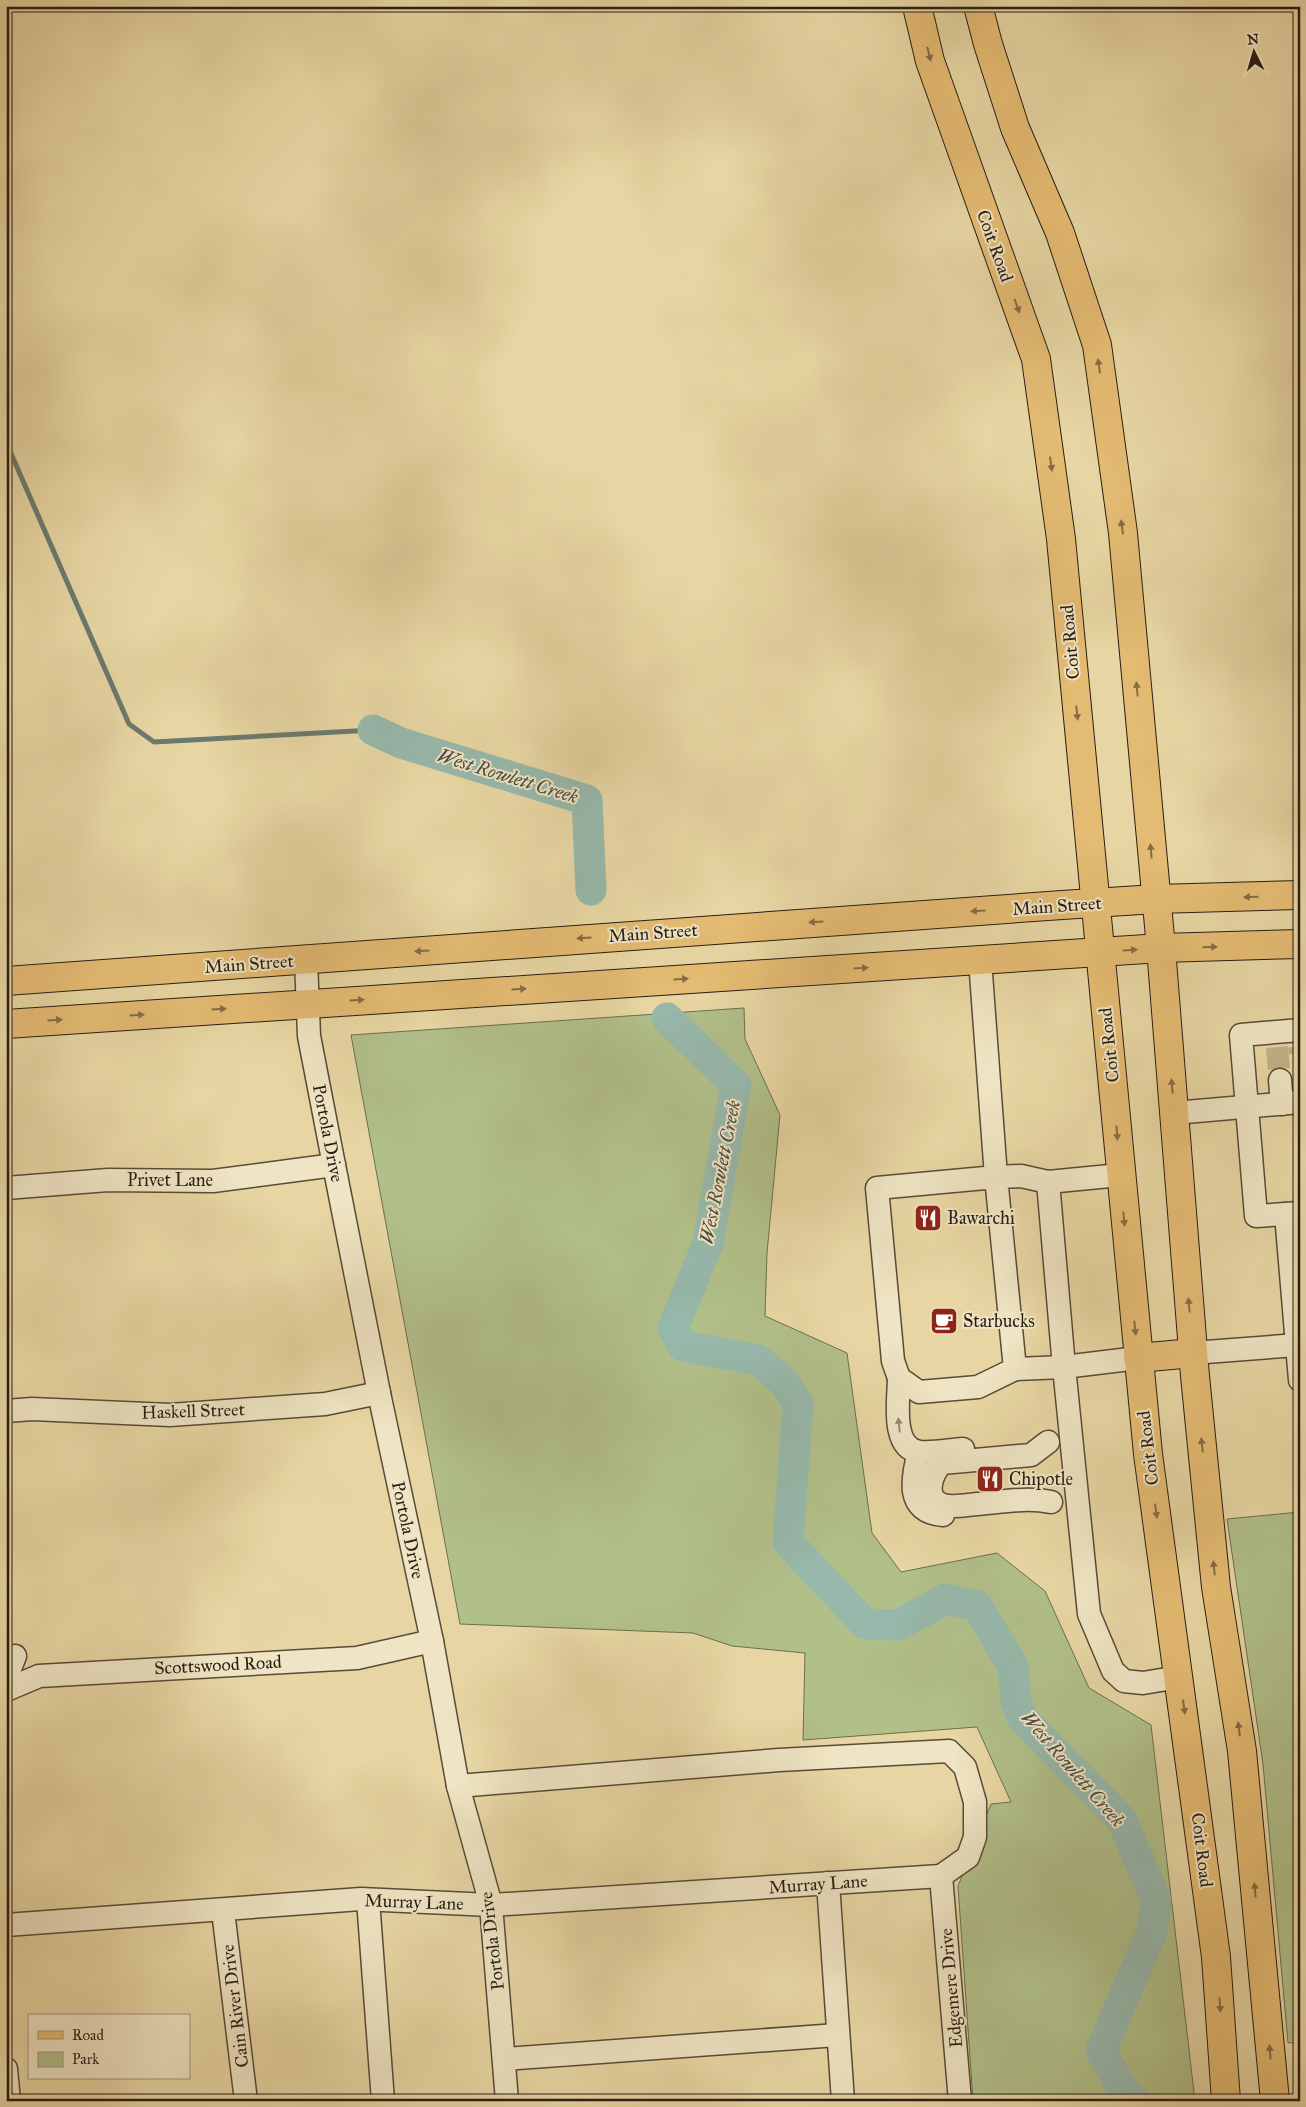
<svg xmlns="http://www.w3.org/2000/svg" width="1306" height="2107" font-family="'IM FELL Great Primer',serif">
	<rect width="100%" height="100%" fill="#e7d6a3"/>
	<filter id="stains"><feTurbulence type="fractalNoise" baseFrequency=".004" numOctaves="4"/><feColorMatrix values="0 0 0 0 .2 0 0 0 0 .09 0 0 0 0 .02 0 0 0 .5 -.17"/></filter>
	<radialGradient id="worn" r=".72"><stop offset=".6" stop-color="#630" stop-opacity="0"/><stop offset="1" stop-color="#630" stop-opacity=".3"/></radialGradient>
	<g fill="#b1bf89" stroke="#6c6e4e">
		<path d="M744,1008l1,31 35,76 -13,138 -2,63 82,37 25,180 29,39 96,-19 48,38 44,97 62,37 44,376h-222l-15,-215 33,-82 20,-2 -34,-75 -174,13 2,-87 -73,-7 -39,-13 -233,-9 -109,-589z"/>
		<path d="M1300,1512v530l-12,1 -25,-279 -36,-245z"/>
	</g>
	<g fill="none" stroke-linecap="round" stroke-linejoin="round">
		<path stroke="#6b7a6f" stroke-width="5" d="M6,442l123,282 25,18 219,-12"/>
		<g stroke="#97b8ab" stroke-width="31">
			<path d="M373,730l28,13 186,57 4,90"/>
			<path d="M667,1018l69,67 -28,158 -35,85 10,18 75,14 26,22 14,22 -10,138 77,82 33,1 48,-26 31,7 36,60 3,36 7,17 99,101 34,80 -4,32 -51,118 22,41 12,10"/>
		</g>
		<g stroke="#c1b186" stroke-width="22" stroke-dasharray="22 11" stroke-linecap="butt">
			<path d="M1299,1046l1,7"/>
			<path d="M1277,1047l3,33"/>
		</g>
		<g stroke="#584b38" stroke-width="25">
			<g id="minor">
				<path d="M306,960l3,76 25,129 45,228 53,248 26,145 33,119 16,196"/>
				<path d="M980,960l16,217 19,192 -37,18 -59,5 -20,-14 -6,-17 -16,-173 119,-11 25,-1 27,6 72,-7"/>
				<path d="M1300,1030l-59,5 15,181 44,-3"/>
				<path d="M1280,1080l2,24"/>
				<path d="M1174,1113l126,-11"/>
				<path d="M1048,1182l16,185 25,247 24,57 11,10 19,2 36,-6"/>
				<path d="M6,1188l102,-8 105,1 121,-16"/>
				<path d="M1300,1345h-3l3,35"/>
				<path d="M1193,1353l104,-8 -11,-131"/>
				<path d="M1015,1369l49,-2 74,-9"/>
				<path d="M899,1378c0,20 -9,71 21,74 14,1 29,-2 43,-3"/>
				<path d="M6,1411l26,-2 138,6 155,-11 54,-11"/>
				<path d="M1048,1442l-17,13 -89,8c-10,10 -20,35 1,42 10,3 23,0 34,-1 25,-2 49,-7 74,-2"/>
				<path d="M919,1452c-7,26 -14,60 24,63"/>
				<path d="M6,1679l9,-23"/>
				<path d="M6,1690l33,-14 318,-18 75,-17"/>
				<path d="M458,1786l321,-26 170,-9 16,16 10,35v35l-7,20 -27,19"/>
				<path d="M941,1876l19,225"/>
				<path d="M828,1883l15,218"/>
				<path d="M368,1900l15,201"/>
				<path d="M223,1911l23,190"/>
				<path d="M6,1925l355,-26 130,6 450,-29"/>
				<path d="M504,2059l333,-24"/>
				<path d="M6,2069l3,32"/>
			</g>
		</g>
		<g stroke="#281d14" stroke-width="30">
			<g id="major">
				<path d="M917,6l13,55 106,298 25,180 87,915 68,503 10,144"/>
				<path d="M978,6l10,38 27,84 45,105 37,112 26,188 38,415 34,428 21,211 26,164 33,350"/>
				<path d="M6,981l1056,-76 94,-6 144,-4"/>
				<path d="M6,1024l1155,-76 139,-4"/>
				<path d="M1138,1358l55,-5"/>
			</g>
		</g>
		<use href="#minor" stroke="#efe4c3" stroke-width="22"/>
		<use href="#major" stroke="#e4bb72" stroke-width="28"/>
	</g>
	<defs><path id="oneway-solid" d="M-6-.8H1V-3.2L6.5 0L1 3.2V.8H-6Z" transform="scale(1.25)"/></defs>
	<g fill="#866c43">
		<use href="#oneway-solid" transform="translate(929 54) rotate(76)"/>
		<use href="#oneway-solid" transform="translate(1017 306) rotate(70)"/>
		<use href="#oneway-solid" transform="translate(1099 366) rotate(-98)"/>
		<use href="#oneway-solid" transform="translate(1051 464) rotate(82)"/>
		<use href="#oneway-solid" transform="translate(1122 527) rotate(-98)"/>
		<use href="#oneway-solid" transform="translate(1137 689) rotate(-95)"/>
		<use href="#oneway-solid" transform="translate(1077 713) rotate(84)"/>
		<use href="#oneway-solid" transform="translate(1151 851) rotate(-95)"/>
		<use href="#oneway-solid" transform="translate(1251 897) rotate(178)"/>
		<use href="#oneway-solid" transform="translate(978 911) rotate(176)"/>
		<use href="#oneway-solid" transform="translate(816 922) rotate(176)"/>
		<use href="#oneway-solid" transform="translate(584 938) rotate(176)"/>
		<use href="#oneway-solid" transform="translate(1210 947) rotate(-1)"/>
		<use href="#oneway-solid" transform="translate(1130 950) rotate(-4)"/>
		<use href="#oneway-solid" transform="translate(422 951) rotate(176)"/>
		<use href="#oneway-solid" transform="translate(861 968) rotate(-4)"/>
		<use href="#oneway-solid" transform="translate(681 979) rotate(-4)"/>
		<use href="#oneway-solid" transform="translate(519 989) rotate(-4)"/>
		<use href="#oneway-solid" transform="translate(357 1000) rotate(-4)"/>
		<use href="#oneway-solid" transform="translate(219 1009) rotate(-4)"/>
		<use href="#oneway-solid" transform="translate(137 1015) rotate(-4)"/>
		<use href="#oneway-solid" transform="translate(55 1020) rotate(-4)"/>
		<use href="#oneway-solid" transform="translate(1172 1086) rotate(-95)"/>
		<use href="#oneway-solid" transform="translate(1117 1133) rotate(86)"/>
		<use href="#oneway-solid" transform="translate(1124 1219) rotate(84)"/>
		<use href="#oneway-solid" transform="translate(1189 1305) rotate(-95)"/>
		<use href="#oneway-solid" transform="translate(1135 1328) rotate(84)"/>
		<use href="#oneway-solid" transform="translate(1202 1445) rotate(-96)"/>
		<use href="#oneway-solid" transform="translate(1156 1511) rotate(82)"/>
		<use href="#oneway-solid" transform="translate(1214 1568) rotate(-96)"/>
		<use href="#oneway-solid" transform="translate(1184 1707) rotate(82)"/>
		<use href="#oneway-solid" transform="translate(1239 1729) rotate(-97)"/>
		<use href="#oneway-solid" transform="translate(1255 1890) rotate(-95)"/>
		<use href="#oneway-solid" transform="translate(1220 2005) rotate(86)"/>
		<use href="#oneway-solid" transform="translate(1270 2052) rotate(-95)"/>
	</g>
	<use fill="#958a74" href="#oneway-solid" transform="translate(899 1425) rotate(-96)"/>
	<defs>
		<g id="restaurant-square" transform="scale(1.4375)"><rect x="-9" y="-9" width="18" height="18" rx="4" fill="#8f2418" stroke="#efe4c3"/><path d="M-5-6h1v4h1v-4h1v4h1v-4h1v5L-1.5 .5V6h-2V.5L-5-1ZM5-6V6H3V1.5H1.5Q1.5-4 5-6Z" fill="#fff"/></g>
		<g id="cafe-square" transform="scale(1.4375)"><rect x="-9" y="-9" width="18" height="18" rx="4" fill="#8f2418" stroke="#efe4c3"/><path d="M-5.5-4.5H6V0H3Q3 3.5 0 3.5H-2.5Q-5.5 3.5-5.5 0ZM3-3.2v2h1.7v-2ZM-6 4.5H4V6H-6Z" fill="#fff"/></g>
	</defs>
	<g fill-rule="evenodd">
		<use href="#restaurant-square" x="928" y="1218"/>
		<use href="#cafe-square" x="944" y="1321"/>
		<use href="#restaurant-square" x="990" y="1479"/>
	</g>
	<g text-anchor="middle" dominant-baseline="central" stroke-width="4" stroke-linejoin="round" paint-order="stroke">
		<g font-size="18" fill="#281d14" stroke="#efe4c3">
			<text transform="translate(995 246) rotate(70)">Coit Road</text>
			<text transform="translate(1070 642) rotate(-95)">Coit Road</text>
			<text transform="translate(1057 906) rotate(-4)">Main Street</text>
			<text transform="translate(653 933) rotate(-4)">Main Street</text>
			<text transform="translate(249 964) rotate(-4)">Main Street</text>
			<text transform="translate(1109 1045) rotate(-96)">Coit Road</text>
			<text transform="translate(328 1133) rotate(79)">Portola Drive</text>
			<text x="170" y="1180">Privet Lane</text>
			<text transform="translate(193 1411) rotate(-2)">Haskell Street</text>
			<text transform="translate(1148 1448) rotate(-97)">Coit Road</text>
			<text transform="translate(408 1530) rotate(78)">Portola Drive</text>
			<text transform="translate(218 1665) rotate(-3)">Scottswood Road</text>
			<text transform="translate(1202 1850) rotate(83)">Coit Road</text>
			<text transform="translate(818 1884) rotate(-4)">Murray Lane</text>
			<text transform="translate(414 1902) rotate(2)">Murray Lane</text>
			<text transform="translate(492 1941) rotate(-97)">Portola Drive</text>
			<text transform="translate(951 1988) rotate(-95)">Edgemere Drive</text>
			<text transform="translate(235 2006) rotate(-97)">Cain River Drive</text>
		</g>
		<g font-size="18" fill="#281d14" stroke="#efe4c3" text-anchor="start">
			<text x="947" y="1218">Bawarchi</text>
			<text x="963" y="1321">Starbucks</text>
			<text x="1009" y="1479">Chipotle</text>
		</g>
		<g font-size="19" font-style="italic" fill="#494c41" stroke="#efe4c3">
			<text transform="translate(508 776) rotate(17)">West Rowlett Creek</text>
			<text transform="translate(720 1172) rotate(-79)">West Rowlett Creek</text>
			<text transform="translate(1073 1769) rotate(49)">West Rowlett Creek</text>
		</g>
	</g>
	<rect width="1306" height="2107" fill="none" stroke="#e7d6a3" stroke-width="25"/>
	<rect x="8" y="8" width="1291" height="2092" fill="none" stroke="#281d14" stroke-width="2.5"/>
	<rect x="12" y="12" width="1281" height="2082" fill="none" stroke="#281d14"/>
	<rect x="28" y="2014" width="162" height="65" fill="#efe4c3" stroke="#9f947d"/>
	<rect x="38" y="2031" width="25" height="8" fill="#e4bb72" stroke="#9f947d"/>
	<text x="72" y="2040" font-size="15" fill="#281d14">Road</text>
	<rect x="38" y="2052" width="25" height="15" fill="#b1bf89" stroke="#9f947d"/>
	<text x="72" y="2064" font-size="15" fill="#281d14">Park</text>
	<g transform="translate(1254 52) rotate(355)" stroke="#efe4c3" stroke-width="4" paint-order="stroke">
	<path d="M0-4L9 19L0 12L-9 19Z" fill="#281d14"/>
	<text y="-8" font-size="14" font-weight="bold" text-anchor="middle" fill="#281d14">N</text>
	</g>
	<rect width="100%" height="100%" filter="url(#stains)"/>
	<rect width="100%" height="100%" fill="url(#worn)"/>
</svg>
